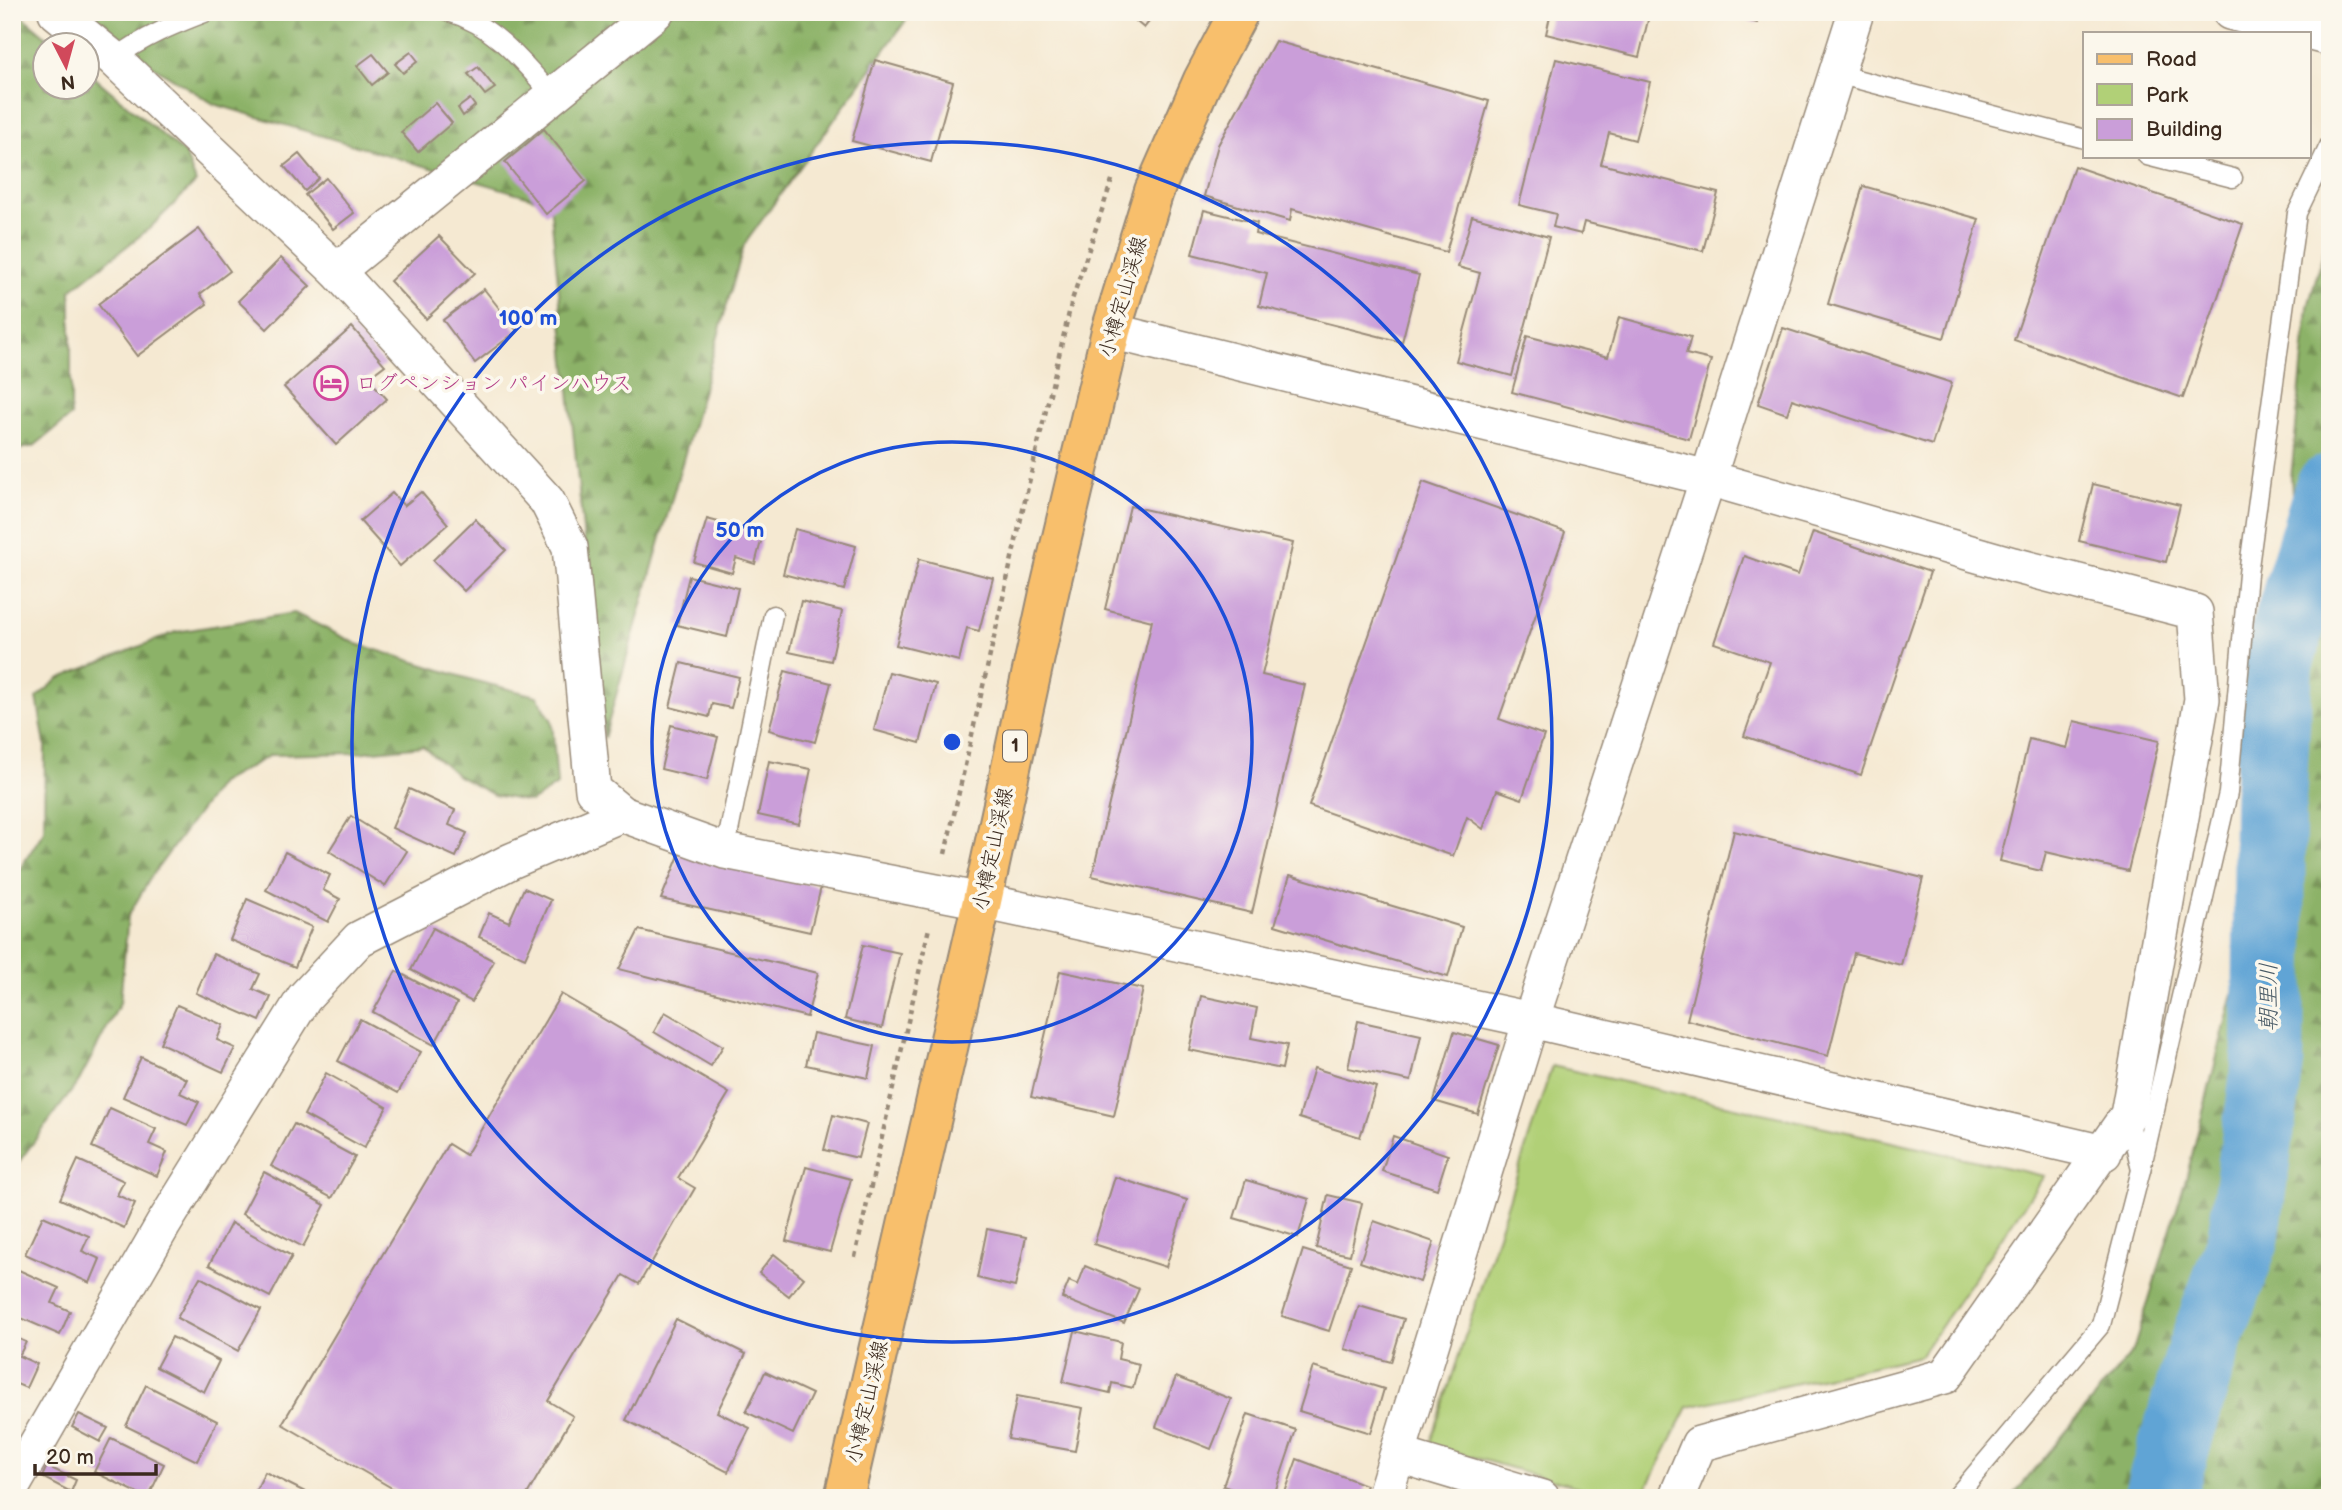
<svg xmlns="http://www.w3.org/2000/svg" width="2342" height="1510" font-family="'Balsamiq Sans','Klee One',sans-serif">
	<defs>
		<pattern id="forest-firs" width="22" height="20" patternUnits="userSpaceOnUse" patternTransform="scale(1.75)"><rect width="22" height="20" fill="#8cb268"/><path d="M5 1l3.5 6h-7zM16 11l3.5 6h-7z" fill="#749155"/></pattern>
	</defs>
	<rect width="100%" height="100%" fill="#fbf7ec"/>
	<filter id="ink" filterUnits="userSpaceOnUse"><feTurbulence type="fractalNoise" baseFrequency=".0143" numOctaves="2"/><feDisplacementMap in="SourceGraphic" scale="14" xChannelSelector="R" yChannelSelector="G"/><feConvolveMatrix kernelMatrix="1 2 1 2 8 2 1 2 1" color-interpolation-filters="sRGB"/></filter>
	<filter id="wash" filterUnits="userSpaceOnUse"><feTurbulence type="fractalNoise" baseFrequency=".00686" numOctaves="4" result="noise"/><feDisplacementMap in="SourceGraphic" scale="28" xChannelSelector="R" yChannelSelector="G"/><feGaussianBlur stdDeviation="1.57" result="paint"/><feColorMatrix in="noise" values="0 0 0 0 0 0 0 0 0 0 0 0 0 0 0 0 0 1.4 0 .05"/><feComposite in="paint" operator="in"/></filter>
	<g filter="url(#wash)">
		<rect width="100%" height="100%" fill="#f5e9d2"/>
		<g fill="url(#forest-firs)" stroke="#646e43" stroke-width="2">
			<path d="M12,12h5l39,33 -10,1v42h42v-16l97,82 11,28 -46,46 -79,62v126l-37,30 -22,5z"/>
			<path d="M66,12h846l-168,233 -140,493 -54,-535 -336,-99z"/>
			<path d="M2330,228v1270h-319l122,-147 53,-172 120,-474 -15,-227 17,-171z"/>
			<path d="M294,613l63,31 119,37 61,15 15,25 5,64 -26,17 -37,-7 -36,-19 -35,-30 -68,7 -84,2 -51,28 -69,94 -23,39 -8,87 -41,78 -67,90v-290l32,-50 1,-86 -8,-48 23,-19 116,-46z"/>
		</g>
		<path fill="#b1d077" stroke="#767d4a" stroke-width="2" d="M1552,1066l492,110 -124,180 -232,51 -46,91h-25l-187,-53z"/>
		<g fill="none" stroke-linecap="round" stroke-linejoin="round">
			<path stroke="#61a4d5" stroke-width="72" d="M2159,1498l44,-148 40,-110 25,-178 2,-257 7,-141 53,-174"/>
		</g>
		<g id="blocks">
			<g fill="#ca9ed9">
				<path d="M1125,12h32l-13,16z"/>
				<path d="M1551,12h99l-11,45 -93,-23z"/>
				<path d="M1720,12h40l-3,11z"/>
				<path d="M1275,41l214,60 -43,151 -154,-43 -2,12 -86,-25 14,-51z"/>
				<path d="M411,52l7,9 -15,12 -8,-9z"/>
				<path d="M373,54l15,18 -16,13 -15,-19z"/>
				<path d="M1556,59l94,23 -15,58 -26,-7 -8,31 117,29 -15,58 -119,-29 -3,12 -28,-7 3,-13 -37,-9z"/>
				<path d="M875,60l78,22 -22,80 -79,-21z"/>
				<path d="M478,67l17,21 -10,7 -17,-21z"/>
				<path d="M470,99l5,7 -12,10 -5,-8z"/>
				<path d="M435,103l17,20 -34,29 -17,-20z"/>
				<path d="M544,129l42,52 -40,33 -41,-52z"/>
				<path d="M299,154l20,24 -14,13 -21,-25z"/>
				<path d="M2074,166l169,58 -60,174 -169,-58z"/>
				<path d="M326,178l28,35 -21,16 -28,-34z"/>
				<path d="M1863,186l116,33 -35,119 -116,-34z"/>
				<path d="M1204,210l53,13 -2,11 164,41 -17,67 -143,-36 8,-33 -75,-19z"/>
				<path d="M1472,216l77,21 -37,139 -56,-15 24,-88 -22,-6z"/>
				<path d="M199,229l31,42 -30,23 7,10 -70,52 -39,-52z"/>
				<path d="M439,236l36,37 -49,46 -36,-38z"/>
				<path d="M281,258l29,28 -43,43 -29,-28z"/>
				<path d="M484,289l33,42 -42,32 -32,-43z"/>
				<path d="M1619,317l72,20 -5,17 25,6 -22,79 -177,-47 15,-56 81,21z"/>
				<path d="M352,327l33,38 -17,13 19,21 -51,46 -52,-58z"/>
				<path d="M1783,328l169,55 -20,62 -140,-46 -5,15 -29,-10z"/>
				<path d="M1423,482l142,50 -66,187 45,16 -22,64 -25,-9 -14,39 -16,-12 -14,39 -144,-50z"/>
				<path d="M2093,484l87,21 -14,57 -87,-21z"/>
				<path d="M421,492l27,32 -48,42 -40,-45 32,-28 12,13z"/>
				<path d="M1130,506l163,37 -31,132 43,10 -53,228 -160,-37 60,-255 -47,-12z"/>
				<path d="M475,519l31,31 -42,41 -31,-31z"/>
				<path d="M707,519l56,15 -8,30 -19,-6 -4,15 -38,-11z"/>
				<path d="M795,529l61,17 -12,44 -61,-16z"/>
				<path d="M1813,532l117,40 -69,203 -117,-39 26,-74 -56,-19 30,-87 54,19z"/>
				<path d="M919,559l74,19 -14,53 -12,-3 -8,33 -63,-16z"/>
				<path d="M689,576l49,12 -11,49 -50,-12z"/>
				<path d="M801,601l41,10 -11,50 -42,-9z"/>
				<path d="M681,663l58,14 -8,31 -19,-4 -3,13 -39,-10z"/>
				<path d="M785,671l46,12 -16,59 -46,-12z"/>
				<path d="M889,672l47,12 -16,59 -46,-13z"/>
				<path d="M2074,721l85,20 -31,130 -82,-19 -5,19 -41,-10 29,-122 38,9z"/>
				<path d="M671,725l47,12 -11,43 -46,-11z"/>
				<path d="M769,761l42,8 -12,55 -41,-9z"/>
				<path d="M409,789l46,21 -6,15 18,8 -11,24 -64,-29z"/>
				<path d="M351,816l56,35 -22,35 -56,-35z"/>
				<path d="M1734,831l189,47 -22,87 -47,-12 -26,103 -141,-36z"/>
				<path d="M285,852l45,23 -7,15 17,9 -12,23 -62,-32z"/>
				<path d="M680,853l141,34 -11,45 -149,-33z"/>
				<path d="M1290,875l172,52 -14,50 -173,-52z"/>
				<path d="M524,888l27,12 -26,58 -46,-21 10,-24 20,9z"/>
				<path d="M247,899l65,28 -17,40 -65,-27z"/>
				<path d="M433,928l61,33 -22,41 -61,-32z"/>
				<path d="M639,930l179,43 -11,44 -188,-48z"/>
				<path d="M863,945l37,8 -18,75 -37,-9z"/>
				<path d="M213,954l47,20 -7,15 18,8 -11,24 -64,-28z"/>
				<path d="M396,971l61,32 -23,42 -61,-33z"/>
				<path d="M1060,971l83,18 -29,127 -83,-19z"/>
				<path d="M561,994l168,99 -51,85 17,10 -56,96 -16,-9 -75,126 25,15 -48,82h-116l-127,-74 166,-280 18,11z"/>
				<path d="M1201,996l56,12 -6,30 36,7 -5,24 -93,-19z"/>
				<path d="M177,1005l46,20 -6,15 18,8 -12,24 -63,-29z"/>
				<path d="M665,1012l58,34 -12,20 -57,-34z"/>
				<path d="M360,1019l61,33 -23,41 -60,-32z"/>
				<path d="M1358,1021l63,14 -10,46 -63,-13z"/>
				<path d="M1454,1032l45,13 -21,69 -44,-13z"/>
				<path d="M813,1033l62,13 -7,32 -62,-13z"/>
				<path d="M141,1057l46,22 -7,14 19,9 -12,23 -64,-28z"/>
				<path d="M1314,1068l62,19 -16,50 -61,-19z"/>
				<path d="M326,1073l61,34 -23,41 -60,-33z"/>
				<path d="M110,1108l46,21 -7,15 18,8 -10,24 -65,-29z"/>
				<path d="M833,1115l34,9 -9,34 -34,-8z"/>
				<path d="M294,1124l61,33 -23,41 -61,-32z"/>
				<path d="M1393,1136l55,19 -11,34 -55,-18z"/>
				<path d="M78,1160l46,21 -7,14 18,8 -11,25 -64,-29z"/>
				<path d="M806,1167l45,12 -21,73 -44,-11z"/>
				<path d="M264,1172l61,33 -22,42 -61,-33z"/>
				<path d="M1115,1177l72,23 -21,67 -72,-23z"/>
				<path d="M1246,1180l63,19 -11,38 -64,-19z"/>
				<path d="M1328,1195l34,8 -12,52 -34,-7z"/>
				<path d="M43,1216l46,20 -7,15 18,8 -10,24 -65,-29z"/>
				<path d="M1374,1221l60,21 -14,40 -60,-20z"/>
				<path d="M231,1223l61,33 -22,41 -61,-32z"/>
				<path d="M987,1229l39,8 -11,50 -38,-9z"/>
				<path d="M1303,1250l48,15 -22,66 -47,-15z"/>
				<path d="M774,1254l30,24 -15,18 -30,-23z"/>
				<path d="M1085,1266l54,23 -15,34 -62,-25 7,-17 9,4z"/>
				<path d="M12,1267l47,21 -7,15 18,8 -10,24 -48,-21z"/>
				<path d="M200,1277l61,33 -23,41 -61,-33z"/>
				<path d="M1359,1306l45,13 -13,43 -46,-13z"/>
				<path d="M676,1319l70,35 -29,58 33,16 -22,44 -102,-52z"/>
				<path d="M1075,1331l46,11 -3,17 21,5 -6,24 -21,-5 -2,10 -47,-11z"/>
				<path d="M12,1336l14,6 -7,14 18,8 -11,24 -14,-6z"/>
				<path d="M172,1337l47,24 -15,31 -48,-25z"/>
				<path d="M1313,1367l71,22 -13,44 -72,-22z"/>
				<path d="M765,1372l47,22 -19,40 -47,-22z"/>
				<path d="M1176,1377l55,22 -20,50 -55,-22z"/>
				<path d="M146,1385l71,36 -20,40 -71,-35z"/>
				<path d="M1017,1396l66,12 -8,43 -67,-12z"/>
				<path d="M79,1414l29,14 -8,14 -28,-15z"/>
				<path d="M1248,1414l48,16 -23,68h-15l-35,-12z"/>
				<path d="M111,1438l53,26 -16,34 -54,-26z"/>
				<path d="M1297,1459l69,26 -5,13h-78z"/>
				<path d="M47,1466l29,14 -5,12 -29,-15z"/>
				<path d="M265,1472l52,26h-65z"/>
			</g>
		</g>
	</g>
	<g filter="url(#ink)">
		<use href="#blocks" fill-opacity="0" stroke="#988a78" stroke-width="2"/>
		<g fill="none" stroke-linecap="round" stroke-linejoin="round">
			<g stroke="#988a78" stroke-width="21">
				<g id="service">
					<path d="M449,12c45,13 74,50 104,84"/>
					<path d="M114,59c29,-22 59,-34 93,-47"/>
					<path d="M1837,74l248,65"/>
					<path d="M2147,156l86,22"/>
					<path d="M725,851l48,-236"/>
					<path d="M2141,1170l87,-377 20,-219 49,-361 33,-69"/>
					<path d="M1955,1498l146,-173 40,-155 -13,-55"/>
				</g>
			</g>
			<g stroke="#988a78" stroke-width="38">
				<g id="minor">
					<path d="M56,12l58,47 223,212 210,230 23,46 23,243 29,24 103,37 257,50 549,119 573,133"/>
					<path d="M2230,12l100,26"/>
					<path d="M337,271l319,-259"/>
					<path d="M1111,331l597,147 305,87 182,47 7,87 -74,416 -183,261 -246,68 -23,54"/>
					<path d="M1399,1455l143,43"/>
					<path d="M12,1487l151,-262 141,-227 55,-59 152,-78 111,-47"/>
					<path d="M1384,1498l147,-478 177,-542 148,-466"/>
				</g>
			</g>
			<g stroke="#988a78" stroke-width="42">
				<path id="primary" d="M844,1498l138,-597 68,-313 61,-257 43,-140 49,-111 36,-68"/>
			</g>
			<g stroke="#988a78" stroke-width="4.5" stroke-dasharray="5 5" stroke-linecap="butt">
				<path d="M945,854l86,-380 41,-174 41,-123"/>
				<path d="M855,1257l74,-329"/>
			</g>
			<use href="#service" stroke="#fff" stroke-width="18"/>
			<use href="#minor" stroke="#fff" stroke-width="35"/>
			<use href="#primary" stroke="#f8bf6c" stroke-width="38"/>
		</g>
	</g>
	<g fill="none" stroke="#1d4ed8" stroke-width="3.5">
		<circle cx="952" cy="742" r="300"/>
		<circle cx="952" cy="742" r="600"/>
	</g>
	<defs>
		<g id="hotel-ring" transform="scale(1.75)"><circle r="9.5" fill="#fbf7ec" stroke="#d1479c" stroke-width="1.5"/><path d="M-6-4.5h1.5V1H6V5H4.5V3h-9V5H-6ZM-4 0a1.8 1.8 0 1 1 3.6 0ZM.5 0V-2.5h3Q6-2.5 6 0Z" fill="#d1479c"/></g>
	</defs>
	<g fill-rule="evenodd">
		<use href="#hotel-ring" x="331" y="383"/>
	</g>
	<g text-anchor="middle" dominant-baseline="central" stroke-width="7" stroke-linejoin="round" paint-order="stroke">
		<rect fill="#fbf7ec" stroke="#75685c" stroke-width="2" x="1003" y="730.5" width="24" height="31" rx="5"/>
		<g font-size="19" font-weight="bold" fill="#3b2a1e">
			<text x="1015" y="746">1</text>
		</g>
		<g font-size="21" fill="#3b2a1e" stroke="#fbf7ec">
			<text transform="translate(1123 297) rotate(-74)">小樽定山渓線</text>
			<text transform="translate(993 849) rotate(-78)">小樽定山渓線</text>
			<text transform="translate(867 1402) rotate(-77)">小樽定山渓線</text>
		</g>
		<g font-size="21" fill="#b23c85" stroke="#fbf7ec" text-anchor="start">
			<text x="356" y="383">ログペンション パインハウス</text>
		</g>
		<g font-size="23" font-style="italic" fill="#4a5b67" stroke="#fbf7ec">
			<text transform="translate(2269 997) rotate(-90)">朝里川</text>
		</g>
	</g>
	<circle cx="952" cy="742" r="10" fill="#1d4ed8" stroke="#fbf7ec" stroke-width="3.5"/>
	<g font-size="21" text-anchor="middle" font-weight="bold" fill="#1d4ed8" stroke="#fbf7ec" stroke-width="7" stroke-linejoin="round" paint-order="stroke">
		<text x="528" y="325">100 m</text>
		<text x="740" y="537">50 m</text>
	</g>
	<rect width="2342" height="1510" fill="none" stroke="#fbf7ec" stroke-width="42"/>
	<rect x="2083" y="32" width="228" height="126" fill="#fbf7ec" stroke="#aea59a" stroke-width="2"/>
	<rect x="2097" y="54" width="35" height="10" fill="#f8bf6c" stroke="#aea59a" stroke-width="2"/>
	<text x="2146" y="66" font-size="21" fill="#3b2a1e">Road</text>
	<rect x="2097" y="84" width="35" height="21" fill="#b1d077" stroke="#aea59a" stroke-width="2"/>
	<text x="2146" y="102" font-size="21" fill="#3b2a1e">Park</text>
	<rect x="2097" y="119" width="35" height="21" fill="#ca9ed9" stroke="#aea59a" stroke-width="2"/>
	<text x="2146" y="136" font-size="21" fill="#3b2a1e">Building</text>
	<g transform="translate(66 66) rotate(174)"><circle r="33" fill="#fbf7ec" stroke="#aea59a" stroke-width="2"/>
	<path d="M0-5L12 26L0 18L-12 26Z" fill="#d1495b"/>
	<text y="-10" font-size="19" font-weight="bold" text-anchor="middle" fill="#3b2a1e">N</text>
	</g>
	<path d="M35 1464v10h121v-10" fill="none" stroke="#3b2a1e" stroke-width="3.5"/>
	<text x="46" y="1464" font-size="21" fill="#3b2a1e" stroke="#fbf7ec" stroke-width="5" paint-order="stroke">20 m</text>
</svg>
